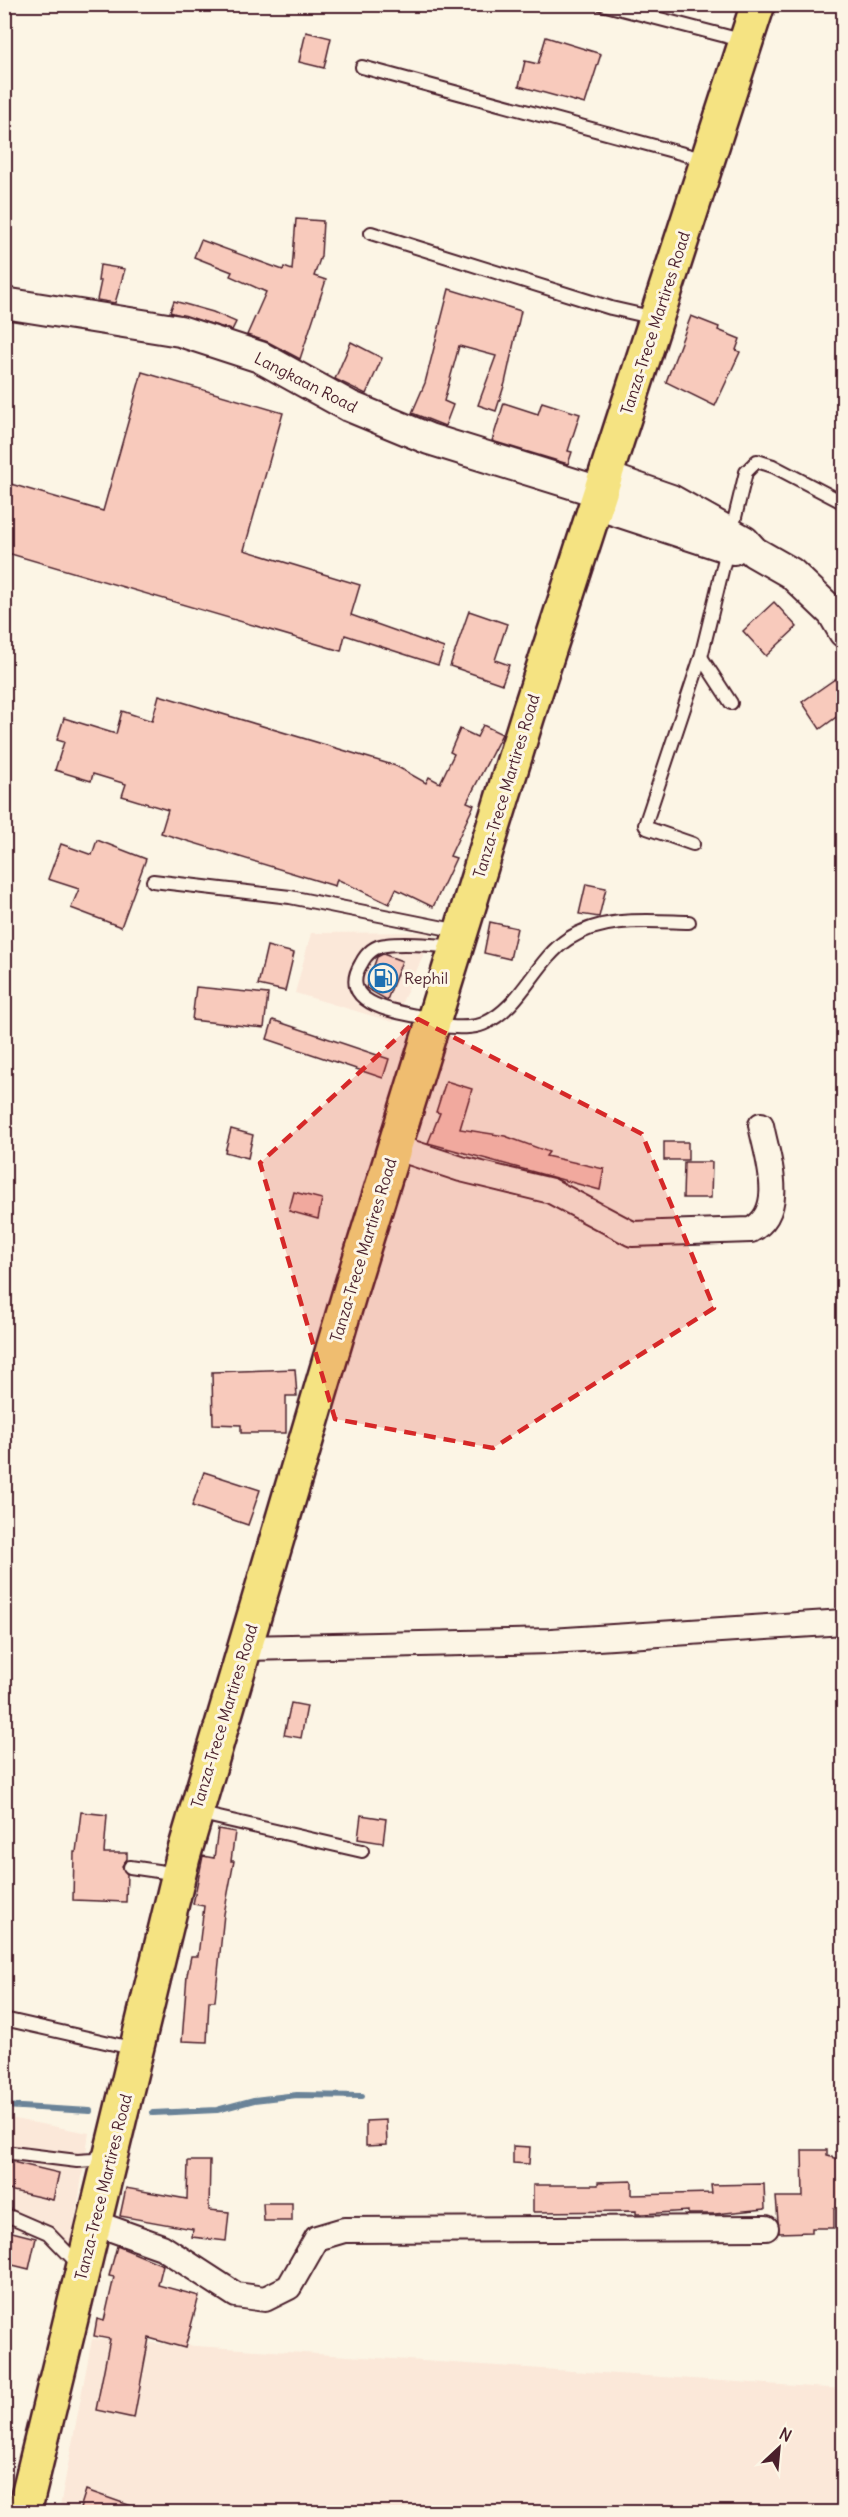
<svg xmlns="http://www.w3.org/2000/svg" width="848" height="2517" font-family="Delius,sans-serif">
	<rect width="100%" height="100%" fill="#fcf5e5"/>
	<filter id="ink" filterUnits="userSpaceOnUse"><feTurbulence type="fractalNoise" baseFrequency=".0167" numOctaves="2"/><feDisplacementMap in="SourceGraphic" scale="12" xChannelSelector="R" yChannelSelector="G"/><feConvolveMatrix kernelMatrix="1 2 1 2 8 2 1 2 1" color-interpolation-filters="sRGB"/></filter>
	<g filter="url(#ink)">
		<g fill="#fbe8d9">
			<path d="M434,932l-41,90 -98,-29 16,-60z"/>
			<path d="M4,2117l85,16 -18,113 -66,-18z"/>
			<path d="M92,2339l751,50 1,107 -6,16h-779z"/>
		</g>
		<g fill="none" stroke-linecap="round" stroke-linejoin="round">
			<g stroke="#6a8398" stroke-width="6">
				<path d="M4,2106l86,5"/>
				<path d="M153,2113l64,-3 37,-10 43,-5 65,1"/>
			</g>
		</g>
		<g fill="#f8cabc" stroke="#4a1f2b" stroke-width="1.5">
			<path d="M306,32l25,6 -7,30 -25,-6z"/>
			<path d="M546,37l55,17 -16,50 -66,-18 6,-25 13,3z"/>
			<path d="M296,219l27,2 -2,35 -7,20 12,4 -26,79 -32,-17 -21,-7 19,-43 -36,-16 2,-4 -38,-15 7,-17 82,30 1,-3 8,3z"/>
			<path d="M100,265l25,4 -10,34 -18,-3 4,-19h-3z"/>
			<path d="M449,289l72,22 -16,72 -9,28 -18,-6 18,-49 -37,-10 -15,55 9,4 -8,21 -33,-13 13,-30z"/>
			<path d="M174,301l39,11 23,10 -4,8 -62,-18z"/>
			<path d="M691,316l28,11 -1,3 22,9 -4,11 4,2 -25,54 -49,-24z"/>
			<path d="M351,342l31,16 -16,36 -31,-15z"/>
			<path d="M142,372l141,41 -39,137 116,35 -9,30 93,33 -6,17 -93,-30 -4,16 -337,-99v-70l99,29z"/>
			<path d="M542,402l38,12 -12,37 4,1 -4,12 -76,-23 12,-38 34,11z"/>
			<path d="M774,602l23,25 -31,29 -23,-25z"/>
			<path d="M469,611l38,13 -12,36 14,5 -7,19 -52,-18z"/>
			<path d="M835,679l8,12v21l-23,17 -18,-27z"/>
			<path d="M159,695l237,71 30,17 3,-6 11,6 14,-29 -4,-2 10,-23 17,8 6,-12 19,9 -35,68 7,3 -24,51 6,2 -23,49 -37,-18 -7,15 -52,-25 -2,7 -174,-53 7,-23 -46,-14 4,-12 -33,-10 -2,7 -36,-11 9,-28 -7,-2 7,-22 52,16 6,-23 30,10z"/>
			<path d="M97,840l49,19 -25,68 -50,-19 8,-19 -31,-10 13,-35 31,11z"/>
			<path d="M586,884l20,4 -7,29 -20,-3z"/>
			<path d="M490,922l27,6 -7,31 -26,-6z"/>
			<path d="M267,946l27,7 -9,38 -27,-6z"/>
			<path d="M383,954l19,7 -15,39 -21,-12 11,-31z"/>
			<path d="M196,987l72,7 -4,34 -72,-8z"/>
			<path d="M273,1020l116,39 -6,19 -116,-39z"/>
			<path d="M446,1081l26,8 -12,40 45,7 44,16 -3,4 58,13 -4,21 -172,-47 12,-30 -4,-1z"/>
			<path d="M231,1129l22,6 -5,23 -23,-6z"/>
			<rect x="664" y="1142" width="24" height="18"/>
			<path d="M684,1162h28l-1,36h-28z"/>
			<path d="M294,1192l28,7 -4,20 -29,-8z"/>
			<path d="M295,1369l2,27h-11v37h-45v-8l-28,-1 -1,-52z"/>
			<path d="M204,1472l56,18 -12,35 -56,-19z"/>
			<path d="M291,1703l16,3 -6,32 -17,-3z"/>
			<path d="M81,1812l26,3 -3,38h23v6l-5,7 5,8 -1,28 -53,-2 1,-48h2z"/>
			<path d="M361,1815l25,4 -3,24 -25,-4z"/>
			<path d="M218,1829l17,3 -4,29h3l-10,53 -9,87h-6l-2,41 -25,-1 5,-66 4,-19h7l6,-50 -11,-2 10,-48 11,2z"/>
			<path d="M386,2120l1,25 -21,1v-25z"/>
			<path d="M513,2146l17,1 -1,17 -16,-1z"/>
			<path d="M802,2150h25v6l16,4v48h-9v20h-22v4l-33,1 -3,-36h27z"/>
			<path d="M4,2160l55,13 -6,27 -49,-11z"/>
			<path d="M188,2161h22l-1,49 20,2 -3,29 -34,-4 1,-8 -73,-13 6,-28 61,11z"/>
			<path d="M632,2181v14l80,-2 -1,-8 53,-1 1,25 -50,5h-27v-3l-45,3h-7v-3l-103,1v-27h65v-3z"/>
			<path d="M263,2203h29v18h-28z"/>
			<path d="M4,2230l32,8 -7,31 -25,-6z"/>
			<path d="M117,2246l46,19 -5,20 41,11 -14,52 -36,-10 -15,80 -38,-8 14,-71 -16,-3 3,-17 7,2 10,-44 -5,-1z"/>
			<path d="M86,2490l57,20v2h-64z"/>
		</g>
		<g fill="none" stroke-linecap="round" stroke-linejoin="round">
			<g stroke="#4a1f2b" stroke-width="16">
				<g id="service">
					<path d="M602,4l143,37"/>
					<path d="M362,67l344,93"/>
					<path d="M371,233l240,75 44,10"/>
					<path d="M701,657l30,46"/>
					<path d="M693,844l-46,-16 -2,-3 56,-168 45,-185 11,-11 16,5 71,37"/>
					<path d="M153,881l137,16 169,34"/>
					<path d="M432,1019c-27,-6 -97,-12 -71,-55 5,-10 13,-18 25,-19 22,-3 47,1 69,1"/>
					<path d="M433,1026c15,0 36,4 50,-2 38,-16 52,-63 85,-85 35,-23 80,-18 121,-17"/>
					<path d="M197,1813l165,38"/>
					<path d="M130,1867l48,7"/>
					<path d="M4,2019l132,30"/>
					<path d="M4,2152l73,9 16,-1 12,-9"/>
					<path d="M4,2214l44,19 32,33"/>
				</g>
			</g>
			<g stroke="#4a1f2b" stroke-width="28">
				<g id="minor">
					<path d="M394,1147l67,22 90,22 81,43 119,-4c37,-19 16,-73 10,-105"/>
					<path d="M245,1648l306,-7 293,-19"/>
					<path d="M95,2223l67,24 74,48 29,4 24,-12 28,-49 27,-8 422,-2"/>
				</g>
			</g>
			<g stroke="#4a1f2b" stroke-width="34">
				<g id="tertiary">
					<path d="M4,303l176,28 80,26 89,49 80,33 171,53"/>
					<path d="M605,477l66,23 73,41 10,11 37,21 42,40 11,19"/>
					<path d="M596,504l137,45"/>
				</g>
			</g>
			<g stroke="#4a1f2b" stroke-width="38">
				<path id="primary" d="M24,2512l159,-655 168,-569 176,-570 231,-714"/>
			</g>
			<use href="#service" stroke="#fcf5e5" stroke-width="12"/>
			<use href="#minor" stroke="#fcf5e5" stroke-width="24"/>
			<use href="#tertiary" stroke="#fcf5e5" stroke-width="30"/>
			<use href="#primary" stroke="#f5e382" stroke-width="33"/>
		</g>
	</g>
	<path fill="#d62828" fill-opacity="0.2" stroke="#d62828" stroke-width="4.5" stroke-dasharray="12 8" stroke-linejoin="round" d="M418,1019l224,115 72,174 -221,140 -158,-29 -75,-256z"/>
	<defs>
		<g id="fuel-ring" transform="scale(1.5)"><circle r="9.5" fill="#fcf5e5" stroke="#1f6fb2" stroke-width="1.5"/><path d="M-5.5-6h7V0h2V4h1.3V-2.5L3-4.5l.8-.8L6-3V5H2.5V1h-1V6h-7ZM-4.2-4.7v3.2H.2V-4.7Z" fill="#1f6fb2"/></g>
	</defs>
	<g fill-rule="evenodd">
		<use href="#fuel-ring" x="383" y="978"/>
	</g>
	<g text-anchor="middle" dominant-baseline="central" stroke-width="6" stroke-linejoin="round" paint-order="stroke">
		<g font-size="16" fill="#4a1f2b" stroke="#fcf5e5">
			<text transform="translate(655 323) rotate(-72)">Tanza-Trece Martires Road</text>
			<text transform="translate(306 382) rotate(27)">Langkaan Road</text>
			<text transform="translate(506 786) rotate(-73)">Tanza-Trece Martires Road</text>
			<text transform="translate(363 1250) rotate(-73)">Tanza-Trece Martires Road</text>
			<text transform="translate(224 1716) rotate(-73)">Tanza-Trece Martires Road</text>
			<text transform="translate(103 2187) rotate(-76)">Tanza-Trece Martires Road</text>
		</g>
		<g font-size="16" fill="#4a1f2b" stroke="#fcf5e5" text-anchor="start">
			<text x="404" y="978">Rephil</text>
		</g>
	</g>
	<rect width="848" height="2517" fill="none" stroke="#fcf5e5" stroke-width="24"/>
	<rect x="12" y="12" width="824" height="2493" fill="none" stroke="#4a1f2b" stroke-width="2" filter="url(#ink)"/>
	<g transform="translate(779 2448) rotate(26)" stroke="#fcf5e5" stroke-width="4.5" paint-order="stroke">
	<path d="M0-4.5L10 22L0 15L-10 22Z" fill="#4a1f2b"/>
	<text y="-9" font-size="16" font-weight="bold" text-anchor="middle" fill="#4a1f2b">N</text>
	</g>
</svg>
